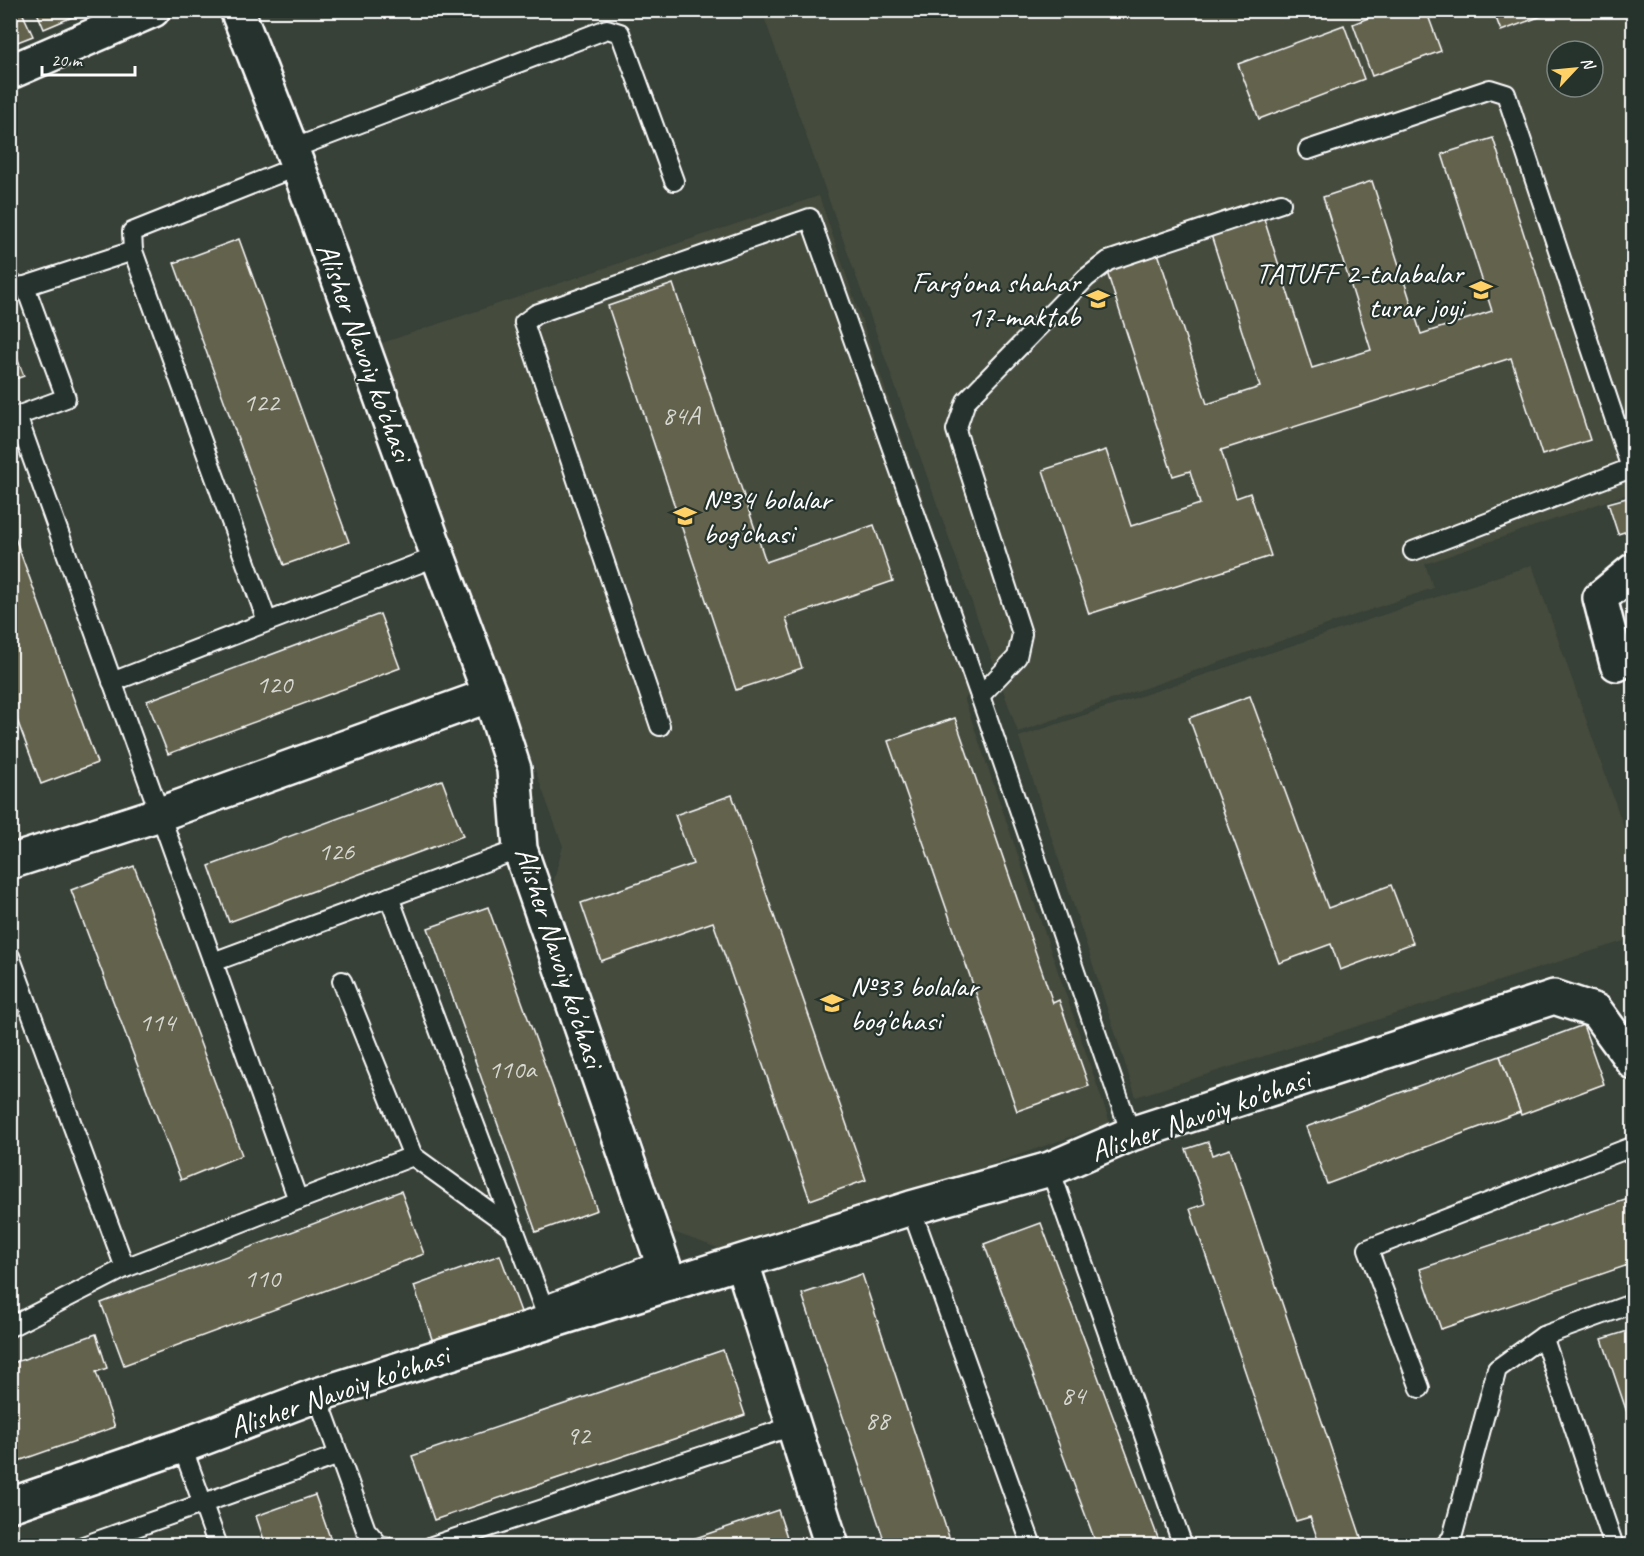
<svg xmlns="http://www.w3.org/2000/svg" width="1644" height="1556" font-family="Caveat,sans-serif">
	<rect width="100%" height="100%" fill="#384137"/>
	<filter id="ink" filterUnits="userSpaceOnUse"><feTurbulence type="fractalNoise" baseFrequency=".0167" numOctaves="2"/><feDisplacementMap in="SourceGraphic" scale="12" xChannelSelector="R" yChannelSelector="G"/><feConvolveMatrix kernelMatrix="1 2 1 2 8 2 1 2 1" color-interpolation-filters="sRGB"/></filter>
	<g filter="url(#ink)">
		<g fill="#454b3e" fill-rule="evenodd">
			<path d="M762,11h871v481l-208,72 8,24 -415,144zM1557,51h36v36h-36z"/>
			<path d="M819,196l169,492 -24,10 146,425 -375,131 -62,-22 -120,-348 10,-38 -184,-502z"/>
			<path d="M1532,565l101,289v84l-497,159 -117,-360z"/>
		</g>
		<g fill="#63624e" stroke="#fff" stroke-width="1.5">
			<path d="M10,10h11l12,26 -23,9z"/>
			<path d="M36,10h53l-45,19z"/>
			<path d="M1388,10h38l15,41 -69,25 -19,-52z"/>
			<path d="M1493,10h65l-57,21z"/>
			<path d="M1344,25l20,54 -105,40 -21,-55z"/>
			<path d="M1493,138l97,302 -48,15 -31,-97 -290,92 15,48 14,-5 21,63 -182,58 -46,-144 63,-20 25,76 69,-22 -10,-33 -17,5 -67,-207 52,-16 49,151 53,-17 -49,-152 53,-16 48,149 59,-18 -48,-153 49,-16 49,153 71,-23 -50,-157z"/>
			<path d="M239,239l110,303 -65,23 -110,-302z"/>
			<path d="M673,284l93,278 108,-37 19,56 -107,37 16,50 -66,22 -128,-384z"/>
			<path d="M10,340l14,36 -14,5z"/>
			<path d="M1634,496v33l-16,5 -10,-31z"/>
			<path d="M10,524l87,239 -56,21 -31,-83z"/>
			<path d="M380,614l20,54 -232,86 -21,-53z"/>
			<path d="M1250,696l78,212 63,-23 22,58 -73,27 -9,-26 -52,19 -90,-245z"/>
			<path d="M955,718l98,285 6,-3 30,86 -72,25 -129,-370z"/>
			<path d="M442,780l21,56 -234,86 -20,-56z"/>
			<path d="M732,795l134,385 -56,20 -97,-278 -112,39 -20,-58 112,-39 -18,-49z"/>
			<path d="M134,866l108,289 -61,25 -110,-290z"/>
			<path d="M488,907l109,303 -61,22 -108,-304z"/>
			<path d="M1583,1025l21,59 -83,31 -21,-59z"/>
			<path d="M1500,1056l20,56 -193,72 -21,-57z"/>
			<path d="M1208,1142l4,13 18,-6 134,397h-44l-10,-29 -14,4 -106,-312 15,-5 -19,-55z"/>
			<path d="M401,1191l23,63 -300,111 -23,-62z"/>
			<path d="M1634,1197v66l-193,66 -21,-60z"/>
			<path d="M1041,1223l120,323h-64l-113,-302z"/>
			<path d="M500,1255l24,65 -88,31 -22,-65z"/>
			<path d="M862,1274l90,272h-66l-84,-252z"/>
			<path d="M1634,1329v104l-32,-94z"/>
			<path d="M96,1334l11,34 -11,4 19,55 -105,37v-100z"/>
			<path d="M723,1350l22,65 -311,105 -22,-64z"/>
			<path d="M315,1495l18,51h-67l-10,-30z"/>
			<path d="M778,1510l12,36h-118z"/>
		</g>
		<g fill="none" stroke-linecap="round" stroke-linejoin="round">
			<g stroke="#fff" stroke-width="22">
				<g id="lane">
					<path d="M292,149l315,-120 13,4 54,148"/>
					<path d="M1308,150l182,-61 16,5 125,374"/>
					<path d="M10,288l15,-2 108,-35"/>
					<path d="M17,416l49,-18 -41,-112"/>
					<path d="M10,418l7,-2 196,546"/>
					<path d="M1413,551l221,-84"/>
					<path d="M267,621l-134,-370 -1,-19 166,-66"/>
					<path d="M112,682l326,-126"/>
					<path d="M980,696l37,-39 5,-23 -66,-204 10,-29 120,-123 22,-17 173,-58"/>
					<path d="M660,726l-136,-403 12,-9 274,-96 170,478 151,438"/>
					<path d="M389,897l154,409 119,-46"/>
					<path d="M10,956l115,312 -115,59"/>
					<path d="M342,981l71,175"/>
					<path d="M1050,1169l133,377"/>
					<path d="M298,1200l115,-44 101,73"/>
					<path d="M911,1208l121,338"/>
					<path d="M125,1268l173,-68 -85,-238 307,-113"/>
					<path d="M1543,1336l71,210"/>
					<path d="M1420,1388l-52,-139 266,-103"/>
					<path d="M317,1395l49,135 13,15 6,1"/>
					<path d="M182,1446l36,100"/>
					<path d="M83,1546l256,-91"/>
					<path d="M432,1546l361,-120"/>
					<path d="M1444,1546l8,-8 45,-169 46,-33 91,-33"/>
				</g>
			</g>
			<g stroke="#fff" stroke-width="38">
				<g id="street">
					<path d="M237,10l61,156 140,390 52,139 24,74 6,80 150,435"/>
					<path d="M10,72l143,-62"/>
					<path d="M1617,664l-17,-66 34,-28"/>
					<path d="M10,862l150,-48 330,-119"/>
					<path d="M742,1263l90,283"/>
					<path d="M10,1505l172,-59 135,-51 594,-187 139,-39 81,-35 423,-137 42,14 38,52"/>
				</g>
			</g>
			<use href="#lane" stroke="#26332d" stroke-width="18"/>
			<use href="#street" stroke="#26332d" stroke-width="33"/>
		</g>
	</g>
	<defs>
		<g id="university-bare" transform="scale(1.8)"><path d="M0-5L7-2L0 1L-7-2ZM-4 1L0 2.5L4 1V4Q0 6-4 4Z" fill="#ffd166" stroke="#26332d" stroke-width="2.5" paint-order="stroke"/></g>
		<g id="school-bare" transform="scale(1.8)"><path d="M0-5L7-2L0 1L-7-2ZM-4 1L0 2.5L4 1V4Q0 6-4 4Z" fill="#ffd166" stroke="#26332d" stroke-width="2.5" paint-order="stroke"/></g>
	</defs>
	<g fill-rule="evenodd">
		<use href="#university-bare" x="1481" y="290"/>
		<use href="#school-bare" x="1098" y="299"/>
		<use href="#school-bare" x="685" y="516"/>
		<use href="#school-bare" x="832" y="1003"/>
	</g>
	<g text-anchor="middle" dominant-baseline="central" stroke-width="4.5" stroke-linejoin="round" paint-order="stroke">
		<g font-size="27" fill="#d8d8d3">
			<text x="261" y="402">122</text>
			<text x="681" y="415">84A</text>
			<text x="274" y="684">120</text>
			<text x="336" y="851">126</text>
			<text x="157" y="1022">114</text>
			<text x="512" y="1069">110а</text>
			<text x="262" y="1278">110</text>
			<text x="1073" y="1395">84</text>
			<text x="877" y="1420">88</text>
			<text x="578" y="1435">92</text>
		</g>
		<g font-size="30" fill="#fff" stroke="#26332d" text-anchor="end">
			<text x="1463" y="273">TATUFF 2-talabalar<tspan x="1463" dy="34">turar joyi</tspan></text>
			<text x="1080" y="282">Farg'ona shahar<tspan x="1080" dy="34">17-maktab</tspan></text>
			<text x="703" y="499" text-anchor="start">№34 bolalar<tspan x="703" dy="34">bog'chasi</tspan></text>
			<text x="850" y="986" text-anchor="start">№33 bolalar<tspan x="850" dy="34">bog'chasi</tspan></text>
		</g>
		<g font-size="30" fill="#fff" stroke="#26332d">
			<text transform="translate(365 352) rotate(70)">Alisher Navoiy ko'chasi</text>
			<text transform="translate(560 957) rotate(72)">Alisher Navoiy ko'chasi</text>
			<text transform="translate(1200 1115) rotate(-19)">Alisher Navoiy ko'chasi</text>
			<text transform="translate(339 1391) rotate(-19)">Alisher Navoiy ko'chasi</text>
		</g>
	</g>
	<rect width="1644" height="1556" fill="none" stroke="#26332d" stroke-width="36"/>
	<rect x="18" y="18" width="1608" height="1520" fill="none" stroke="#fff" stroke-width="2" filter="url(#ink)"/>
	<g transform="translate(1575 69) rotate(64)"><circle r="28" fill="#26332d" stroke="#7d8581" stroke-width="1.5"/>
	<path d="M0-4.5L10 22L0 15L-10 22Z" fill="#ffd166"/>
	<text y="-9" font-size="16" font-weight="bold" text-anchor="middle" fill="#ffffff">N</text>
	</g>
	<path d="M42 66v9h93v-9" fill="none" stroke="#ffffff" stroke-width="3"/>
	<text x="51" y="66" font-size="18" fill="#ffffff" stroke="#26332d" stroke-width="4.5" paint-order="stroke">20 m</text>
</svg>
